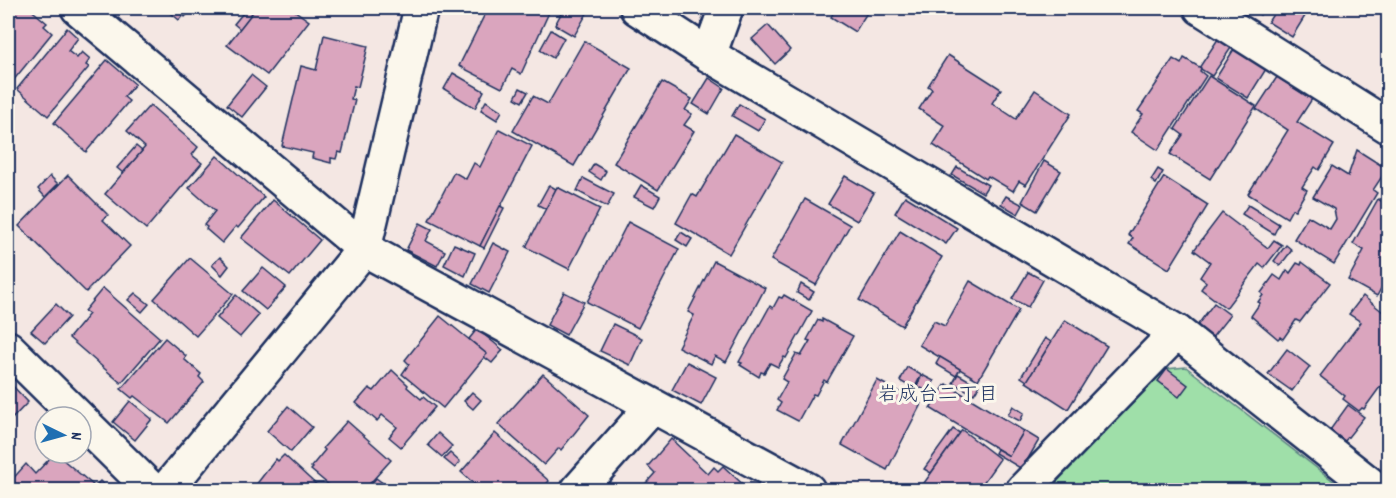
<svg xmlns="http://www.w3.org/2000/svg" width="1396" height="498" font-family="Dekko,'Klee One',sans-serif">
	<rect width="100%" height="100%" fill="#f4e7e3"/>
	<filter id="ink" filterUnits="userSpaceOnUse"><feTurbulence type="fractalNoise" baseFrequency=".0167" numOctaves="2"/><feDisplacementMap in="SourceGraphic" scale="12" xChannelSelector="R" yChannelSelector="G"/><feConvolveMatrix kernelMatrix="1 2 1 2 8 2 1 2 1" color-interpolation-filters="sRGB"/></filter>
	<g filter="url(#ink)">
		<path fill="#9fdfa9" stroke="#5d8784" stroke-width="1.5" d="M1186,367l159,123h-296l117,-121z"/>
		<g fill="#daa5be" stroke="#1b2f5e" stroke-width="1.5">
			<path d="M11,8h18l18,15 -3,3 8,7 -44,54v-75z"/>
			<path d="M165,8h28l-8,9 -2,-2 -4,5z"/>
			<path d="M247,8h9l-16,21 -6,-5z"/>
			<path d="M256,8h35l18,13 -42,54 -40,-30z"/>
			<path d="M488,8h63l-30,66 -9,-5 -10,19 -43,-22z"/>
			<path d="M564,8h26l-16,28 -19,-11z"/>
			<path d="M836,8h34l-15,24 -24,-15z"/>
			<path d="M921,8h22l-7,9z"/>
			<path d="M1249,8h16l-5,7z"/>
			<path d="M1277,8h33l-18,29 -24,-15z"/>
			<path d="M768,25l22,25 -15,14 -23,-25z"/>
			<path d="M67,28l11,10 -10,13 9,7 5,-6 8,7 -4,6 3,2 -41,49 -31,-27z"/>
			<path d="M551,30l13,8 -11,20 -13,-8z"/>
			<path d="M324,35l44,11 -10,41 -4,-1 -3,13 4,1 -13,53 -4,-1 -2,7 -5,-1v5l-19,-5 1,-5 -31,-7 19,-80 15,4z"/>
			<path d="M1218,39l13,9 -19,28 -13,-8z"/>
			<path d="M584,41l47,27 -57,98 -61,-35 20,-35 15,8z"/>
			<path d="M1234,49l32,20 -18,29 -32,-20z"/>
			<path d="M948,55l53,34 -9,14 24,16 19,-29 36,24 -45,71 -7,-4 -6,10 -25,-15 -2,3 -53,-34 12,-19 -26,-17 13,-20 -4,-3z"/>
			<path d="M1184,58l17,10 -1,3 6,5 -48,74 -27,-18 12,-18 -5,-3 35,-52 8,5z"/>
			<path d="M107,60l28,24 -11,13 5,4 -43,51 -32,-29z"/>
			<path d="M453,73l31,18 -9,17 -31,-19z"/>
			<path d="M251,75l15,12 -24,30 -15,-12z"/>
			<path d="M1209,76l47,30 -46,73 -40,-25 13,-19 -8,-6z"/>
			<path d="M1277,77l35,22 -15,23 37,23 -15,25 -4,-3 -13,20 5,3 -12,20 -3,-1 -5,9 -39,-24 40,-64 -32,-21z"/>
			<path d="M709,78l15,10 -15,26 -16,-10z"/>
			<path d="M662,82l30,17 -7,11 7,4 -8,11 10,6 -36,59 -44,-27z"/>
			<path d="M520,88l8,4 -6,10 -7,-4z"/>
			<path d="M486,101l16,10 -5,9 -16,-10z"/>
			<path d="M739,104l26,15 -7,12 -26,-15z"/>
			<path d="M150,105l48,42 -6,8 10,8 -56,66 -41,-35 40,-47 -18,-16z"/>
			<path d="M499,129l33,17 -52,100 -51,-26 25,-48 12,7 8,-16 6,4z"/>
			<path d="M734,134l48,28 -53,92 -53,-31 16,-29 5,3z"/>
			<path d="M136,146l6,5 -19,22 -6,-5z"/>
			<path d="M1357,150l30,19 -14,21 4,3 -43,71 -40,-25 14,-23 22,13 6,-10 -2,-10 -21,-12 19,-31 16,10z"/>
			<path d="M217,156l47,41 -26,31 -2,-2 -14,17 -16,-14 1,-2 -3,-2 11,-14 -26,-23z"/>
			<path d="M1044,161l17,10 -24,40 -15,-9z"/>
			<path d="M594,164l12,7 -5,9 -12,-8z"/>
			<path d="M957,167l31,18 -5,8 -31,-18z"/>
			<path d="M1158,169l5,3 -7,12 -5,-4z"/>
			<path d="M68,175l40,40 -5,5 27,26 -44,46 -67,-66z"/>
			<path d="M50,176l8,8 -13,13 -7,-8z"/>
			<path d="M845,176l29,17 -17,28 -29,-17z"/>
			<path d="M1164,177l44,28 -39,64 -40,-25 4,-6 -5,-3z"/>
			<path d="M583,178l31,16 -7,13 -30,-16z"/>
			<path d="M549,185l7,4 -10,20 -8,-4z"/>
			<path d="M641,185l19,11 -6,11 -20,-10z"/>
			<path d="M557,187l43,22 -31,60 -43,-22z"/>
			<path d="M905,196l52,32 -11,16 -51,-31z"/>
			<path d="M1006,196l17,9 -5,9 -17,-10z"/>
			<path d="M805,199l45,26 -34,60 -45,-25z"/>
			<path d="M1378,199l10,6v70l-11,21 -29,-16 16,-30 -11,-6z"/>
			<path d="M273,200l47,40 -30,36 -49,-38z"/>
			<path d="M1248,205l31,19 -5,10 -32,-20z"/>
			<path d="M500,206l4,2 -20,40 -4,-2z"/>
			<path d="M1222,213l46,35 6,-8 8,5 -18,23 -5,-4 -33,44 -25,-19 5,-7 -6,-5 10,-15 -16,-12z"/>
			<path d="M628,222l51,27 -41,79 -51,-26z"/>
			<path d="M420,223l12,6 -6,12 19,10 -8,15 -31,-16z"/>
			<path d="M900,231l42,26 -40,69 -43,-26z"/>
			<path d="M681,232l11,7 -5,8 -11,-7z"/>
			<path d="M493,243l17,9 -21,41 -17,-9z"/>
			<path d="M454,244l21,9 -10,23 -21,-11z"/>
			<path d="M1286,245l6,5 -12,16 -6,-5z"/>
			<path d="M220,257l9,9 -7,9 -10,-10z"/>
			<path d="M190,258l43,36 -37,42 -42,-37z"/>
			<path d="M714,261l51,27 -39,74 -11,-6 -4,8 -33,-17 16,-32 -6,-3z"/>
			<path d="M1302,262l28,21 -30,39 -4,-2 -13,19 -3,-2 -2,2 -27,-23 9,-13 -2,-1 5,-7 -2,-2 13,-18 7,5 6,-10 3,3 7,-10 4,2z"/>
			<path d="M263,268l23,19 -20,23 -23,-19z"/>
			<path d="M1028,272l15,8 -15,27 -16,-8z"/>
			<path d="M970,281l49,29 -41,70 -59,-35 15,-24 11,5z"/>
			<path d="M801,284l13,8 -5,8 -12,-7z"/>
			<path d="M103,288l57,50 -39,45 -52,-45 20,-24 -5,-3z"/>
			<path d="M564,292l20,10 -18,33 -19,-10z"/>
			<path d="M135,293l14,11 -7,8 -14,-12z"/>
			<path d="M236,295l23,20 -19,22 -23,-19z"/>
			<path d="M784,295l28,16 -26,47 -2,-1 -6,10 -8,-4 -6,10 -3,-1 -2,5 -19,-12 2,-2 -3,-1 31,-56 3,2 6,-11 3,1z"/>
			<path d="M1363,296l25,20v60l-24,33 -2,-1 -3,3 -16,-12 2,-3 -25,-20 41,-54 -12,-8z"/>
			<path d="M1214,303l16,12 -19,24 -15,-12z"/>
			<path d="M56,304l13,13 -24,26 -14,-12z"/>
			<path d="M440,316l47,38 -44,54 -41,-34 7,-10 -4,-4z"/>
			<path d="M822,319l31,17 -26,46 -3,-2 -8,15 -3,-1 -15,27 -21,-11 4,-7 -4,-3 10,-18 -5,-3 14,-25 5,2 9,-15 -3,-1 11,-20 4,2z"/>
			<path d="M1065,320l42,26 -39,63 -42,-27z"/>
			<path d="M613,324l29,14 -12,27 -30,-14z"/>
			<path d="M477,329l26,21 -11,13 -8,-6 3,-3 -18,-15z"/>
			<path d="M165,338l21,18 -2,3 17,15 -2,3 5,5 -35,41 -35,-27 -2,2 -11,-9z"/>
			<path d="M1045,338l6,4 -24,39 -6,-4z"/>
			<path d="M1287,349l23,18 -18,24 -24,-17z"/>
			<path d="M940,357l20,12 -4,7 -20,-12z"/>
			<path d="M687,362l29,15 -15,28 -29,-15z"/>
			<path d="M907,367l14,8 -7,14 -14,-8z"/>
			<path d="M1167,369l21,16 -9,12 -21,-16z"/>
			<path d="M392,370l16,15 -1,2 14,12 2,-2 12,10 -34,40 -12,-10 8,-10 -15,-12 -5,6 -21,-18 13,-15 5,3z"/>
			<path d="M543,374l46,41 -28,35 -2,-2 -15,17 -46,-41z"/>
			<path d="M958,374l21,12 -5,8 -21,-11z"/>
			<path d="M922,375l12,6 -5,11 -12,-6z"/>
			<path d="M877,380l44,24 -34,66 -45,-25z"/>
			<path d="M8,381l20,21 -20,21z"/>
			<path d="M946,384l78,47 -15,25 -79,-48z"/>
			<path d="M472,392l9,8 -8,9 -9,-8z"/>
			<path d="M130,401l22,18 -17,21 -22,-18z"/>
			<path d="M1348,405l16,12 -19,24 -15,-11z"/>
			<path d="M288,406l24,21 -21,25 -24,-21z"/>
			<path d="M1013,406l11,7 -4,8 -12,-6z"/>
			<path d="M347,421l44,39 -27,30h-29l-24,-20 2,-2 -2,-1 14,-17 -2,-2z"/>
			<path d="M953,429l7,4 -29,40 -7,-4z"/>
			<path d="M962,430l38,29 -22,31h-59z"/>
			<path d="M1024,431l15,9 -17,29 -27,-16 2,-4 12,7z"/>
			<path d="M438,433l14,13 -10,11 -14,-12z"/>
			<path d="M495,433l54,48 -8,9h-60l-20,-18z"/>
			<path d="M671,439l37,35 6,-7 4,4 5,-5 26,24h-109l15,-17 -7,-7z"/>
			<path d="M55,453l38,32 -5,5h-80v-6l18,-20 9,10z"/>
			<path d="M450,453l10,9 -5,6 -11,-9z"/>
			<path d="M284,455l38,35h-70l24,-31 2,2z"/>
			<path d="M376,478l8,6 -5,6h-9l-2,-1z"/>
			<path d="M100,481l10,9h-19z"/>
		</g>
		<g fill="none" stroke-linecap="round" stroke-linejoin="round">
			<g stroke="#1b2f5e" stroke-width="38">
				<g id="minor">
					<path d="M78,8l286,241 444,241"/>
					<path d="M637,8l72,47 468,277 200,158"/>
					<path d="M1201,8l187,118"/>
					<path d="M709,55l17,-47"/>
					<path d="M8,348l70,69"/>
					<path d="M81,420l71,70"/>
					<path d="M166,490l198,-241 57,-241"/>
					<path d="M578,490l74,-83"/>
					<path d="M1023,490l154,-158"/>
				</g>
			</g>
			<use href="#minor" stroke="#fbf7ec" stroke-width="33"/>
		</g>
	</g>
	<g text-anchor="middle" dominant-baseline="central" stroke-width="6" stroke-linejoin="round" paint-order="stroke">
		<g font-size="20" fill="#1b2f5e" stroke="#fbf7ec">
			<text x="938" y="396">岩成台二丁目</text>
		</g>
	</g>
	<rect width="1396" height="498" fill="none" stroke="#fbf7ec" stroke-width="30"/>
	<rect x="15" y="15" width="1366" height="468" fill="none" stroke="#1b2f5e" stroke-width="2" filter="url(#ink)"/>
	<g transform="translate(63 435) rotate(95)"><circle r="28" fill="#fbf7ec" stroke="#a1a7b3" stroke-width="1.5"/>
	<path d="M0-4.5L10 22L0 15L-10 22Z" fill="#1f6fb2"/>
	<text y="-9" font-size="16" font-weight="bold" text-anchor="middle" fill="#1b2f5e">N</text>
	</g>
</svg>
